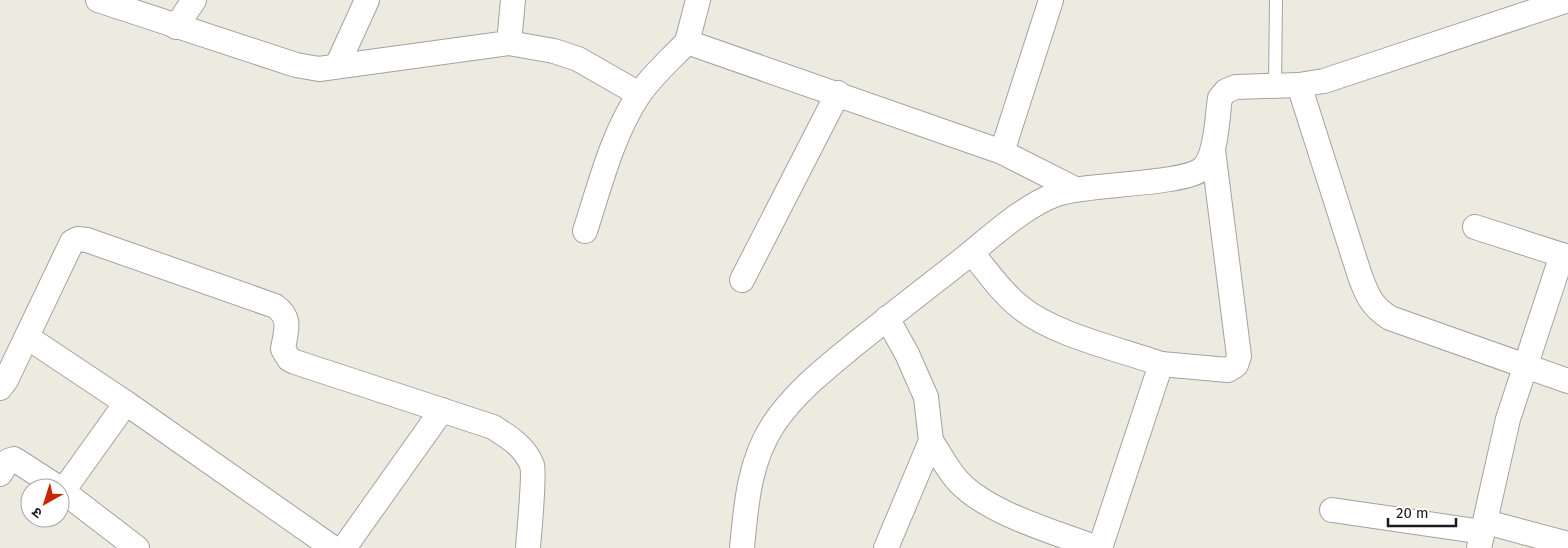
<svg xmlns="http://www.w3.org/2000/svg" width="1568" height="548" font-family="'Fira Sans','Noto Sans Devanagari',sans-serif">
	<rect width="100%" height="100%" fill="#edebe0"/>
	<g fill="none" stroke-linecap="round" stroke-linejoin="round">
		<g stroke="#a2a2a2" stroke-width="14">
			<path id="service" d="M1275,86l1,-86"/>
		</g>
		<g stroke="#a2a2a2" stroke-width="26">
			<g id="minor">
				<path d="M98,0l198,65 23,4 190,-26 4,-43"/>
				<path d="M698,0l-11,42 315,110 73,37"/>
				<path d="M176,27l18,-27"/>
				<path d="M509,43l45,8 24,8 61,35"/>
				<path d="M337,66l30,-66"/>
				<path d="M1299,85l61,191c7,19 12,31 30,42l178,63"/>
				<path d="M1002,152l49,-152"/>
				<path d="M1475,227l93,30"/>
				<path d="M585,231c15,-46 27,-95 53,-135 13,-20 33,-37 49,-54"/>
				<path d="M972,253c15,18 29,39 48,54 34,28 99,42 141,57l-61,184"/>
				<path d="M742,280l96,-187"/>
				<path d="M27,337l99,66 207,145"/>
				<path d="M1161,364l67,6 8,-5 3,-9 -26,-206"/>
				<path d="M0,388l6,-8 66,-138 6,-3 9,1 188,66c17,12 11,24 8,43l6,10 6,3 198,65c16,10 32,20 39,38 3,10 -3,68 -4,83"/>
				<path d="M931,441c9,13 17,30 28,41 30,32 96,50 138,66"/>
				<path d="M0,474l8,-13 6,-2 45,29"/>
				<path d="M60,489l77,59"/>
				<path d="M63,491l63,-88"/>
				<path d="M1332,510l151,22"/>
				<path d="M1486,522l82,22"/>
				<path d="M344,548l98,-138"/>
				<path d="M742,548c4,-43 7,-86 31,-123 21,-32 52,-56 81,-80 35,-28 71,-56 107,-84 28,-22 62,-55 96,-67 33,-11 125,-9 145,-25 15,-12 15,-52 18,-71l6,-7 10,-4 63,-2 25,-4 244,-81"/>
				<path d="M886,548l45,-107 -5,-44 -19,-43 -20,-36"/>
				<path d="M1479,548l29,-129 54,-164"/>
			</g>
		</g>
		<use href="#service" stroke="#fff" stroke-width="12"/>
		<use href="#minor" stroke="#fff" stroke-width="24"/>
	</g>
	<g transform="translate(45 503) rotate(219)"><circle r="24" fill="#ffffff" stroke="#a4a4a4"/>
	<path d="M0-4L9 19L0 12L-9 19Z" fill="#c62700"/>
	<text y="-8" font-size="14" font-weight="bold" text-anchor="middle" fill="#1b1b1b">उ</text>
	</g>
	<path d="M1388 518v8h68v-8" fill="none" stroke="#1b1b1b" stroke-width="2.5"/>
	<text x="1396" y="518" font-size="15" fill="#1b1b1b" stroke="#ffffff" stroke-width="4" paint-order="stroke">20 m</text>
</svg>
